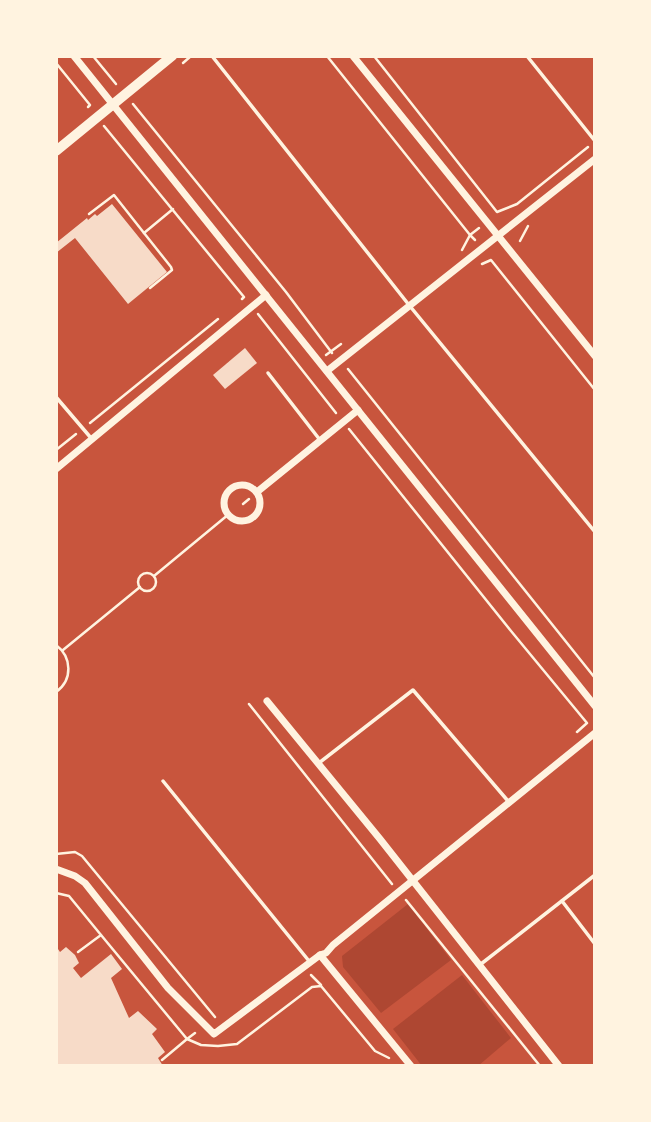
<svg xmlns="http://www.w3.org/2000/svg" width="651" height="1122" font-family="'Alegreya Sans',sans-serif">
	<rect width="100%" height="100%" fill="#c8553d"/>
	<g fill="#ae4732">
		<path d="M408,904l43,56 -70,53 -38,-46 -1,-11z"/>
		<path d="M462,975l49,63 -33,28h-56l-29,-37z"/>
	</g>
	<g fill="#f7dbc8">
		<path d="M112,204l55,68 -39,32 -53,-66 -19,15v-10l31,-25 1,2 7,-6 2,2z"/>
		<path d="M245,348l12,15 -32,26 -12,-14z"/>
		<path d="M56,946l4,6 6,-5 9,8 4,8 -6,5 8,10 30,-24 11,15 -11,9 18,40 9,-7 19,18 -5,5 13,18 -7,6 5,8h-107z"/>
	</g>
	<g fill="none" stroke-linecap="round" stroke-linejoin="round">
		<g stroke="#fff3e0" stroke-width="2.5">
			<path d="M93,56l23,28"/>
			<path d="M327,56l143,179 9,-7"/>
			<path d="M374,56l123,156 20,-8 71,-57"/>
			<path d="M56,63l34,42 -2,2"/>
			<path d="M183,63l8,-7"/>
			<path d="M133,104l153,188 46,61"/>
			<path d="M104,126l140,171 -2,2"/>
			<path d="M89,214l25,-19 30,38"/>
			<path d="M520,241l8,-15"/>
			<path d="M462,250l8,-15 5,5"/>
			<path d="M482,264l9,-4 104,130"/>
			<path d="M150,288l22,-18 -1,-3 -27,-34 29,-24"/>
			<path d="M258,314l78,99"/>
			<path d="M326,355l15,-11"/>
			<path d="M348,369l247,309"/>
			<path d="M90,423l128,-104"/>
			<path d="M349,429l162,202 76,92 -10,9"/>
			<path d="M56,450l20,-16"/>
			<path d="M243,504l6,-5"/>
			<circle cx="147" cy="582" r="9"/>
			<path d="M154,576l75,-62"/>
			<path d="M56,645c16,12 17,35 0,47"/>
			<path d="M63,650l77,-63"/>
			<path d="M249,704l143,180"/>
			<path d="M56,854l19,-2 7,4 133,161"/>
			<path d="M56,893l13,3 32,39 -23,17"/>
			<path d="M406,900l134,166"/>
			<path d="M101,935l86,104 -25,21"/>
			<path d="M311,975l10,10"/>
			<path d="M195,1033l-8,6 14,6 17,1 19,-2 75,-57 9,-1 54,65 14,7"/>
		</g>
		<g stroke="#fff3e0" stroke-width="3.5">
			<path d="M212,56l197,249 186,227"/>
			<path d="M527,56l68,85"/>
			<path d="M268,373l52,67"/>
			<path d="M56,397l35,41"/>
			<path d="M319,763l94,-73 95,111"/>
			<path d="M163,781l146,180"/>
			<path d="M562,901l33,43"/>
			<path d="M481,964l114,-89"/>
		</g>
		<g stroke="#fff3e0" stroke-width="7">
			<path d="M74,56l521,650"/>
			<path d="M353,56l242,300"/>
			<path d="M327,371l268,-212"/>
			<path d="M56,469l210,-174"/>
			<circle cx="242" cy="503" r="18"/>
			<path d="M257,492l101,-82"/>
			<path d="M267,701l113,138 179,227"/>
			<path d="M56,869l19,7 10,7 83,105 46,46 106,-79 6,-2 7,-8 262,-212"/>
			<path d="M320,955l91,111"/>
		</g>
		<path stroke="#fff3e0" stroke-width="10" d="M56,151l116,-95"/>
	</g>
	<rect width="651" height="1122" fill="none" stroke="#fff3e0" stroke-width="116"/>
</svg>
